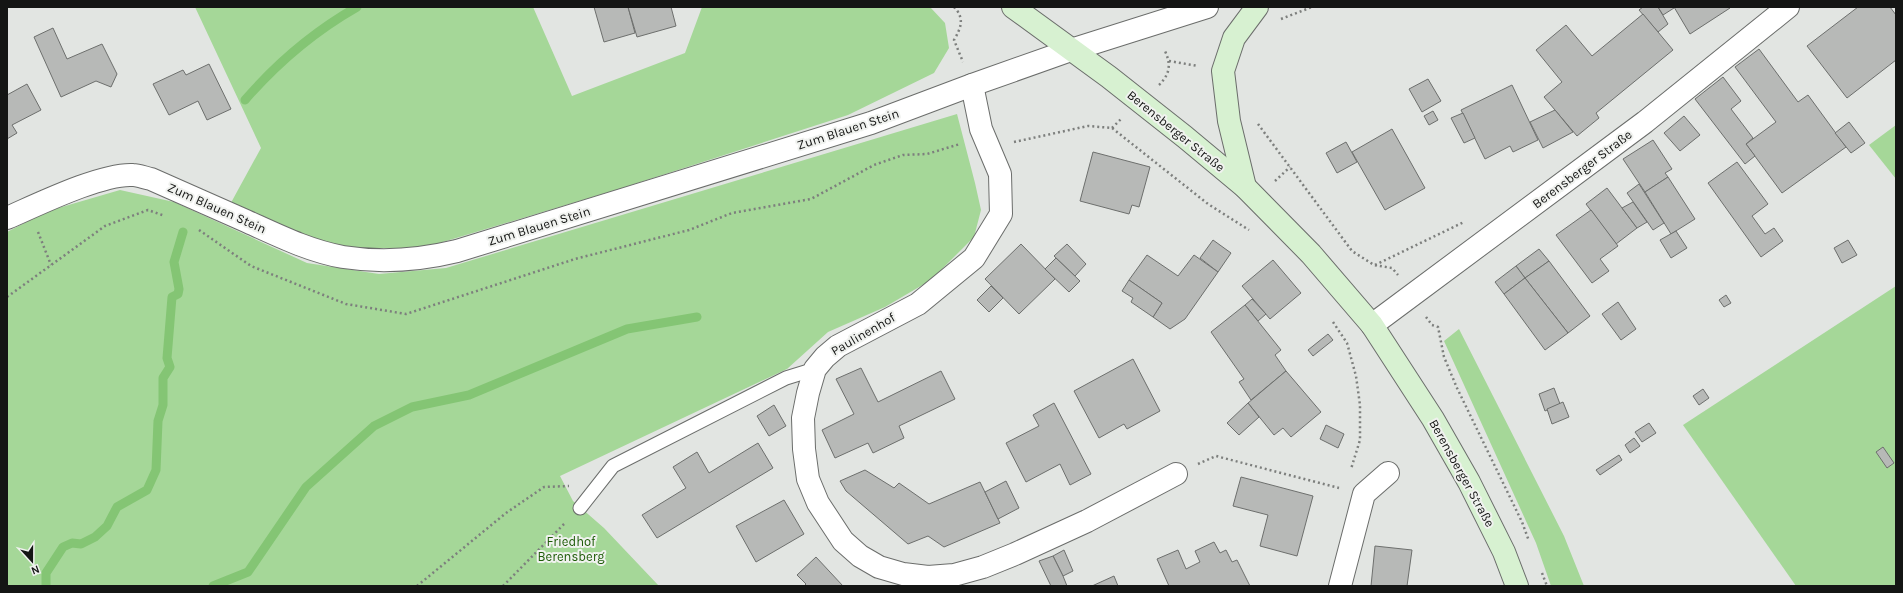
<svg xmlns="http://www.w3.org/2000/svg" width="1903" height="593" font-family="Karla,sans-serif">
	<rect width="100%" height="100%" fill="#e2e5e2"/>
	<g fill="#a5d798">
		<path d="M195,7h338l39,89 113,-43 17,-46h228l15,16 4,25 -15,25 -86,42 -229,74 -196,59h-80l-116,-38 34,-62z"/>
		<path d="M957,114l18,69 6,27 -7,27 -43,43 -46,27 -57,25 -41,37 -227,107 13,25 31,27 55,58h-652v-354l41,-21 72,-21 54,12 133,61 72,11 67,-6z"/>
		<path d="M1896,125v54l-27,-34z"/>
		<path d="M1896,286v300h-100l-113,-161z"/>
		<path d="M1459,329l105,207 20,50h-33l-15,-43 -92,-202z"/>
	</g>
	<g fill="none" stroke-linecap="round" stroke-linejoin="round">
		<g stroke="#84c574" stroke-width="9">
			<path d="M245,100c32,-37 70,-69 112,-93"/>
			<path d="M46,586v-13l17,-26 9,-4 9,1 14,-7 12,-11 10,-19 30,-17 9,-20 2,-49 5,-16v-27l7,-11 -3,-9 5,-61 6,-3 1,-5 -5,-27 9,-30"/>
			<path d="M213,586l35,-14 58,-85 68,-61 38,-19 57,-12 158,-66 70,-12"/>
		</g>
	</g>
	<g fill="#b7b9b7" stroke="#6d6f6d">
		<path d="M594,7h34l7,26 -31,9z"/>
		<path d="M628,7h43l5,19 -39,11z"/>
		<path d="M1643,7h15l10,17 -10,8 -19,-22z"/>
		<path d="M1658,7h16v1l-11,7z"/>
		<path d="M1674,7h56v1l-40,26z"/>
		<path d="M1858,7h32l6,8v45l-49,38 -40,-52z"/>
		<path d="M1643,14l30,36 -77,63 3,5 -22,18 -33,-39 18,-15 -26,-32 30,-25 26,31z"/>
		<path d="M53,28l14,31 35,-15 15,30 -6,13 -15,-6 -35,16 -27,-60z"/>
		<path d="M1759,49l39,53 10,-7 38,52 -64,46 -36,-49 30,-22 -41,-55z"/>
		<path d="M209,64l22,45 -24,11 -9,-19 -29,14 -16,-31 30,-14 3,5z"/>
		<path d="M1723,77l18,24 -10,8 22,29 -7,6 9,12 -10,8 -50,-65z"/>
		<path d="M1428,79l13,22 -19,11 -13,-23z"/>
		<path d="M27,84l14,26 -29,15 5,8 -10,6v-44z"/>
		<path d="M1512,85l26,55 -25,12 -3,-6 -25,13 -24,-49z"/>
		<path d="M1555,110l18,22 -30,16 -13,-26z"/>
		<path d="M1433,111l5,9 -9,5 -5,-9z"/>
		<path d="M1463,113l12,25 -11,5 -13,-25z"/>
		<path d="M1684,116l16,19 -20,16 -16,-18z"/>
		<path d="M1849,122l16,21 -14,10 -16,-20z"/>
		<path d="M1392,129l33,59 -40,22 -33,-58z"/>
		<path d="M1653,140l19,29 -7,4 3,4 -23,15 -22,-33z"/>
		<path d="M1346,142l11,20 -20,11 -11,-20z"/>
		<path d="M1093,152l57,15 -11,40 -7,-2 -3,9 -49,-13z"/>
		<path d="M1737,162l31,42 -16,12 13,18 9,-6 9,13 -22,16 -53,-74z"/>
		<path d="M1668,177l27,42 -24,15 -26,-42z"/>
		<path d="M1639,184l25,39 -11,7 -26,-37z"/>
		<path d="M1607,188l30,40 -21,16 -30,-40z"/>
		<path d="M1633,202l14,20 -10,6 -15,-20z"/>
		<path d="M1591,210l27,36 -18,13 9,12 -17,12 -36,-48z"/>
		<path d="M1676,231l11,17 -16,10 -11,-18z"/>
		<path d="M1213,240l18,13 -13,19 -18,-14z"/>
		<path d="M1848,240l9,15 -15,8 -8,-15z"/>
		<path d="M1021,244l34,35 -36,35 -34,-35z"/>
		<path d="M1067,244l19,20 -11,12 -21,-20z"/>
		<path d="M1539,249l10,12 -24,17 -9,-12z"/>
		<path d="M1147,255l31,21 16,-21 24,17 -33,47 -15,10 -17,-12 9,-14 -33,-23z"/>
		<path d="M1056,258l24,23 -11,11 -24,-23z"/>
		<path d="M1273,260l28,33 -31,26 -28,-33z"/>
		<path d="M1549,261l41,55 -22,17 -43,-55z"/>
		<path d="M1516,266l9,12 -21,16 -9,-12z"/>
		<path d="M1525,278l43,55 -23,17 -41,-56z"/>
		<path d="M1129,280l33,23 -9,14 -22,-15 2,-4 -11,-7z"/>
		<path d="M991,286l12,12 -14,14 -12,-12z"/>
		<path d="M1726,295l5,8 -7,4 -5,-7z"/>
		<path d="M1252,299l14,15 -8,7 -13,-16z"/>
		<path d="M1618,302l18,27 -15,11 -19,-26z"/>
		<path d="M1245,305l36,45 -6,5 11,16 -35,29 -12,-18 5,-3 -33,-47z"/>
		<path d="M1328,334l5,6 -20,16 -5,-6z"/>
		<path d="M1133,359l27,52 -33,18 -3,-5 -25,14 -25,-47z"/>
		<path d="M861,368l17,34 63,-31 14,28 -56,27 5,12 -31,15 -5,-10 -33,15 -13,-28 32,-16 -18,-35z"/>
		<path d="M1286,371l35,41 -30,25 -8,-9 -9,7 -26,-32z"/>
		<path d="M1554,388l6,16 -15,7 -6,-17z"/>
		<path d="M1703,389l6,9 -10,7 -6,-9z"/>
		<path d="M1563,402l6,15 -17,7 -5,-15z"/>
		<path d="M1054,403l37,71 -21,11 -10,-21 -34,18 -20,-39 33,-17 -6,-11z"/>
		<path d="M1248,403l11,14 -20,18 -12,-12z"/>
		<path d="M774,405l12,21 -17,10 -12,-20z"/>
		<path d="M1649,423l7,10 -14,9 -7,-10z"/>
		<path d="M1326,425l18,9 -6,14 -18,-9z"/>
		<path d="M1634,438l6,8 -10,7 -5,-8z"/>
		<path d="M758,443l15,25 -116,70 -15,-23 44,-27 -13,-21 24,-15 12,21z"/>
		<path d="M1883,447l11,16 -7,5 -11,-16z"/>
		<path d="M1619,455l3,5 -22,15 -4,-5z"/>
		<path d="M865,470l29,18 5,-5 30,21 51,-22 20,41 -56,24 -16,-11 -20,8 -62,-53 -6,-10z"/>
		<path d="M1241,477l72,19 -16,60 -37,-10 8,-31 -35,-9z"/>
		<path d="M1006,481l13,27 -21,11 -13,-27z"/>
		<path d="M784,500l20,34 -48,28 -20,-36z"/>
		<path d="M1214,542l6,11 6,-3 6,12 5,-2 13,26h-81l-12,-27 21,-9 8,19 14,-7 -5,-11z"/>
		<path d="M1375,546l37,4 -5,36h-36z"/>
		<path d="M1064,550l9,21 -10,5 -10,-20z"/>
		<path d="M1053,556l10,20 4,10h-16l-12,-25z"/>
		<path d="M816,557l27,29h-39l2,-2 -9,-9z"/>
		<path d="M1114,576l4,10h-26z"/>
	</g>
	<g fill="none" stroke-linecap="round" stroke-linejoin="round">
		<g stroke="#6b6d6b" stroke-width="15">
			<path id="service" d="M580,508l33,-42 173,-88 29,-9"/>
		</g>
		<g stroke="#6b6d6b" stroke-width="24">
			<g id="minor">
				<path d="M972,85l9,44 19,45 1,40 -27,44 -56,46 -80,42 -13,11 -10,12 -7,24 -5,25 1,31 4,30 10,24 25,38 17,15 19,11 24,7 25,3 26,-2 29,-8 32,-13 72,-33 89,-47"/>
				<path d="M7,218c30,-13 95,-45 126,-43 6,0 12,3 18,4 32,14 63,28 95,42 31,14 63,30 97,36 38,6 77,3 114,-6l414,-128 101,-38 99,-35"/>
				<path d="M1372,325l273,-203 143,-115"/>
				<path d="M1340,586l24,-92 24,-21"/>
			</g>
		</g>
		<g stroke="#6b6d6b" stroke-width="24">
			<path id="tertiary" d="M1071,50l136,-43"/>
		</g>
		<g stroke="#6b6d6b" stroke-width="24">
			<g id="secondary">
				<path d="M1013,7l96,70 76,60 60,50 66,67 61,71 61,94 36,63 35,70 13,34"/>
				<path d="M1245,187l-16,-66 -6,-50 11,-33 23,-31"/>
			</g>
		</g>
		<g stroke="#7d7f7d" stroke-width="2.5" stroke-dasharray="2 3" stroke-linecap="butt">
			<path d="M954,7c11,11 7,21 0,33l9,22"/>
			<path d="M1281,19l31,-12"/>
			<path d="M1169,61l29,5"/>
			<path d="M1159,85c12,-12 12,-22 5,-36"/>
			<path d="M1258,124l94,127 22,14 18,3 6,7"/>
			<path d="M1112,128l9,-9"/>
			<path d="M1014,142l74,-16 24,2 96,76 41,26"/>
			<path d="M1275,181l15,-14"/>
			<path d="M199,230l52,36 95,38 60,10 169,-55 114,-29 43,-17 79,-14 63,-34 29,-10 24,-1 33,-10"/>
			<path d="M38,232l13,33"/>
			<path d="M1375,265l89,-43"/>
			<path d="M7,297l98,-71 43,-16 17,6"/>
			<path d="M1426,317l6,8 6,2 6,30 13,31 65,134 7,19"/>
			<path d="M1333,322l14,21 9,33 4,29v35l-9,29"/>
			<path d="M1198,464l18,-8 123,32"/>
			<path d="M1542,573l5,13"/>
			<path d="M417,586l89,-73 38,-26 25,-1"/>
			<path d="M503,586l63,-64"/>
		</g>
		<use href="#service" stroke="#fff" stroke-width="13"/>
		<use href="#minor" stroke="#fff" stroke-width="22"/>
		<use href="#tertiary" stroke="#fff" stroke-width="22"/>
		<use href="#secondary" stroke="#d7f1d1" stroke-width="22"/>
	</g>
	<g text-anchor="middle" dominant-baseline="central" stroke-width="4" stroke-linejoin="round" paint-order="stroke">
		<g font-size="13" fill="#141514" stroke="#f0f2ef">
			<text transform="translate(848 129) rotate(-18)">Zum Blauen Stein</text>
			<text transform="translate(1176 131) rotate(39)">Berensberger Straße</text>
			<text transform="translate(1582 169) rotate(-37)">Berensberger Straße</text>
			<text transform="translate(217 208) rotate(24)">Zum Blauen Stein</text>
			<text transform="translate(539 226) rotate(-17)">Zum Blauen Stein</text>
			<text transform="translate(863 334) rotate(-30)">Paulinenhof</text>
			<text transform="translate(1462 473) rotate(61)">Berensberger Straße</text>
		</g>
		<g font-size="13" fill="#1d5b07" stroke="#f0f2ef">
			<text x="571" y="541">Friedhof<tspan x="571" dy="15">Berensberg</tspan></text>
		</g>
	</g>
	<rect width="1903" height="593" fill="none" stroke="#141514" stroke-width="16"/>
	<g transform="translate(32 561) rotate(159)" stroke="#f0f2ef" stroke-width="3" paint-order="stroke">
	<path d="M0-3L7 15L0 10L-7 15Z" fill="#141514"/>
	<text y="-6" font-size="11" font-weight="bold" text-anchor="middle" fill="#141514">N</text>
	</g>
</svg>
